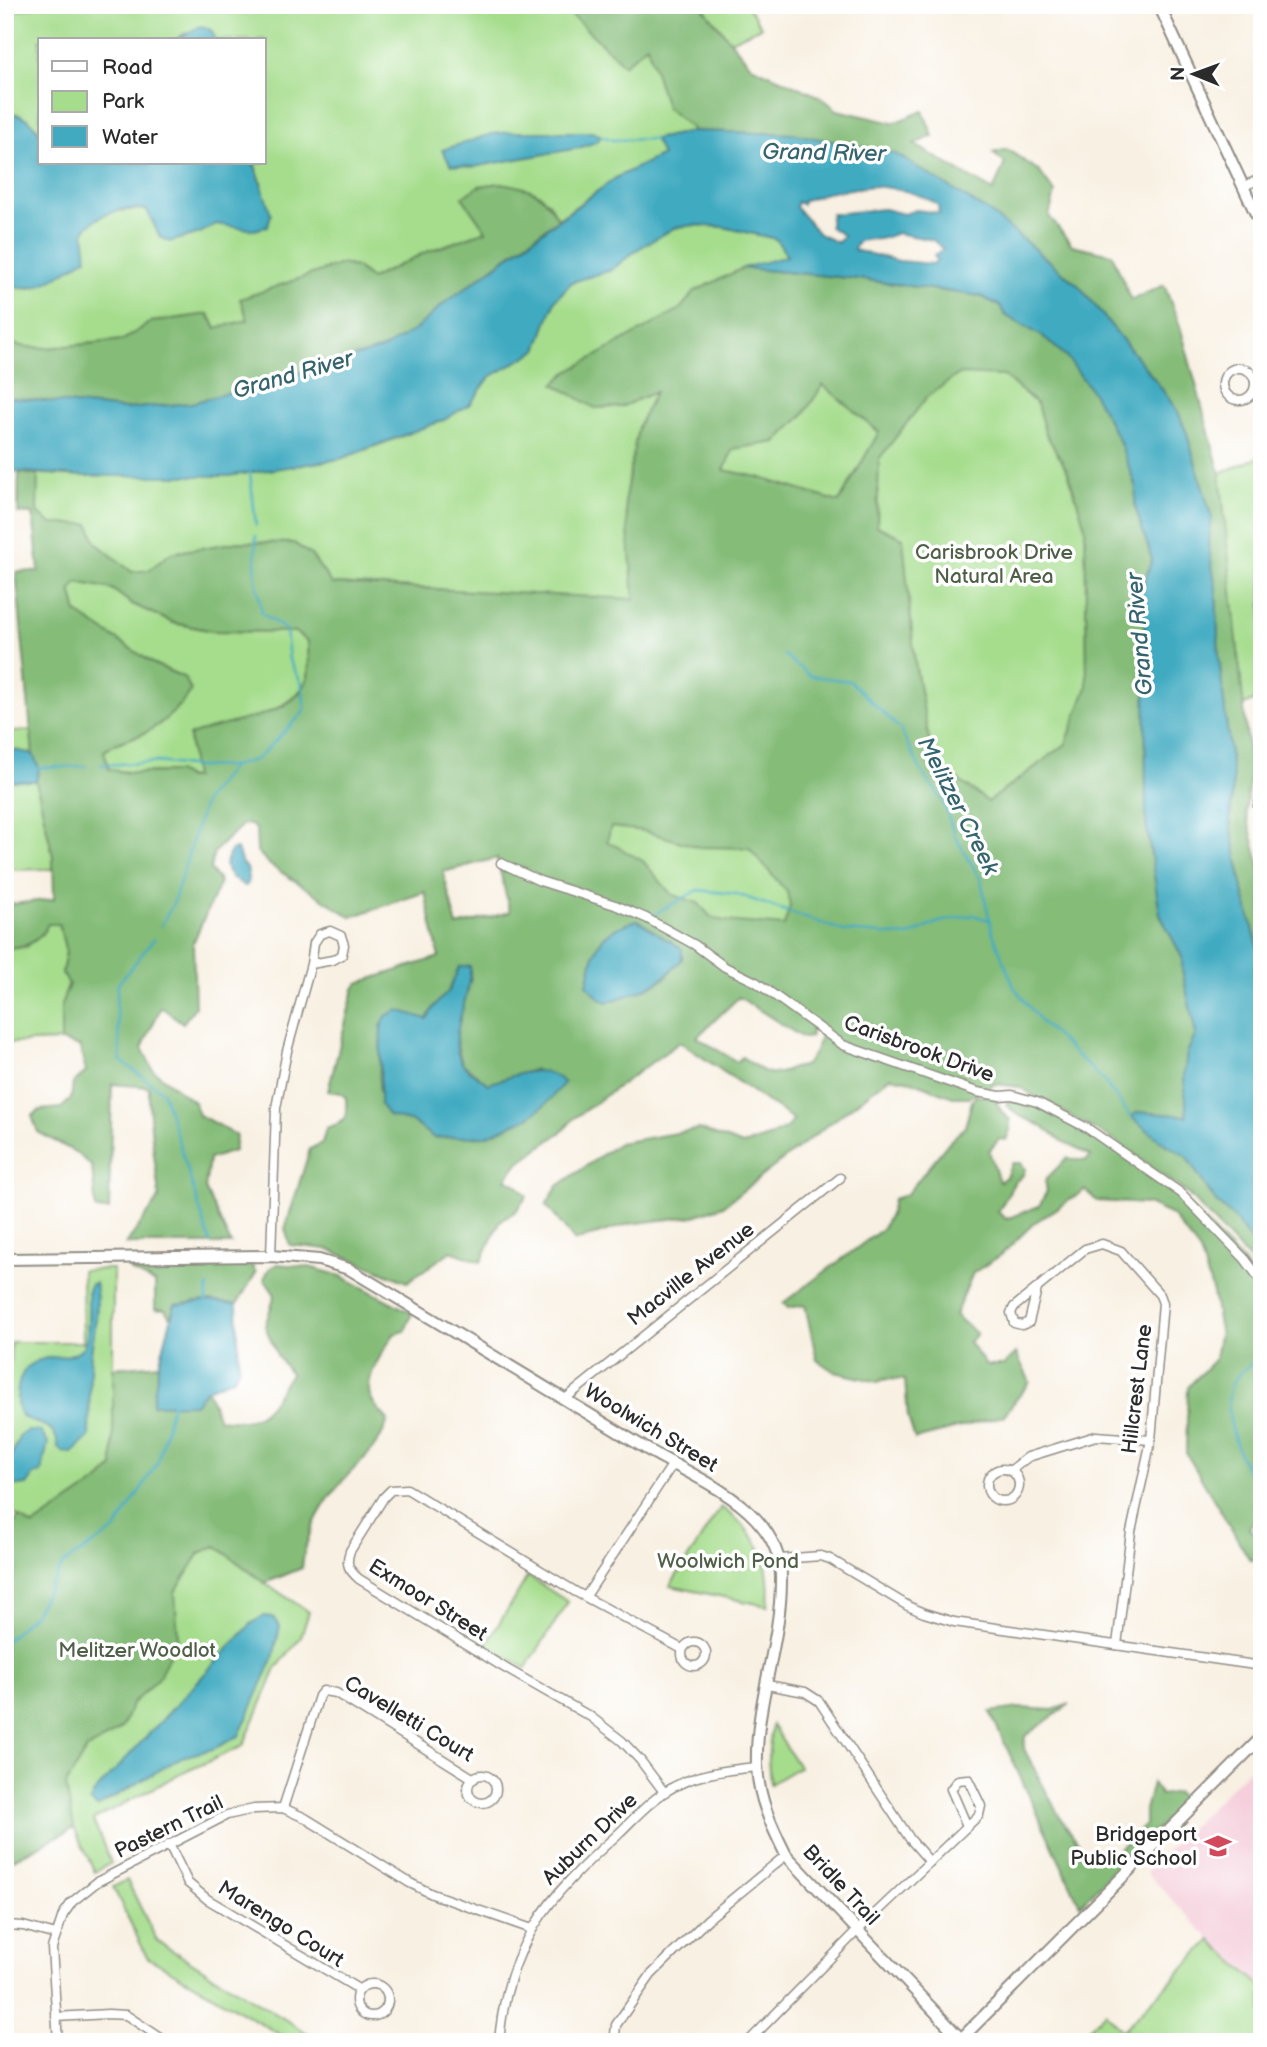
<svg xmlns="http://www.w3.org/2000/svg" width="1267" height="2047" font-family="'Balsamiq Sans',sans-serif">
	<rect width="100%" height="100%" fill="#fff"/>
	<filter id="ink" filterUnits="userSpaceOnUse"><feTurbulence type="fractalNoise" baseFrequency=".0143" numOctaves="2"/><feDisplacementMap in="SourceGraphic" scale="14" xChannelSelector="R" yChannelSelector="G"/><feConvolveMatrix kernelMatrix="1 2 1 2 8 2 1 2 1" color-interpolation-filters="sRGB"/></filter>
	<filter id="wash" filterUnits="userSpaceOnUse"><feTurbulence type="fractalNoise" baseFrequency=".00686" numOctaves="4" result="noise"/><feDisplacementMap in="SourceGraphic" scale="28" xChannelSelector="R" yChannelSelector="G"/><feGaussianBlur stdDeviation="1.57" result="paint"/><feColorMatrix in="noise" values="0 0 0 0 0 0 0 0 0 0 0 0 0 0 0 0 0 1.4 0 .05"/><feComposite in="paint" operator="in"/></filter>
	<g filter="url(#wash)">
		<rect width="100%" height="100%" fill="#f8f0e2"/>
		<path fill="#f5cfdc" d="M1262,1756v231l-51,-47 -65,-68z"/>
		<g fill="#a6dd8d" stroke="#68845c" stroke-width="2">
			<path d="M39,5h522l63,59 23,-20 19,62 28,25 -40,8 9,16 -46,22 -59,42 -9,-17 -63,29 -62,22 -53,26 -15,-12 -15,-3 -100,35 7,21 -32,9 -7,-15 -58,8 -28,18 -75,8 -22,-1 -21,-5v-59c41,21 58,-22 78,-50 3,-4 6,-11 10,-14 10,-7 41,-11 54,-9l13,27 40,-4 16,-9 9,1 37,-42 -8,-20h10v-123h-48l-5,-10 -26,3 -9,7h-136v92c-9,-10 -19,-21 -35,-19v-100z"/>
			<path d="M701,5h46l14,22 -31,14z"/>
			<path d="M694,225l29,2 54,12 10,18 -41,11 259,47 37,21 52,58 -7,294 -21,56 -78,58 -20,-15 -207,183 -256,-114 -65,-267 -108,-5 -21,-29 -73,-13 -66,11 -23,17 -17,3 -36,-30 -8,-18 -36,-1 -13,-10 -21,-1 1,-40 66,3h143l112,-17 63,-23 67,-32 20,-27 47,-27 18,-50 17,-18 39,-12 27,-21 36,-21z"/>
			<path d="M1262,456v241l-20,9 -22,-233z"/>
			<path d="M77,582l35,7 20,15 41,19 40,8 82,1 13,10c0,10 2,23 0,33 -9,39 -87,52 -119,61l5,42c-8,0 -13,-5 -21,-6 -22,0 -42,2 -64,-3l-5,-17c11,-10 22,-12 36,-17 21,-9 38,-26 51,-44l-6,-13 -31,-14 -77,-51 -6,-23z"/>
			<path d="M31,730l2,24 -28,-6v-15z"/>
			<path d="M5,781h31l17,75v13l-48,1z"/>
			<path d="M48,924h11l7,28 -4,21 7,11 -8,21v36l-56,2v-95l22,-1z"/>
			<path d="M113,1269v198l152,116 44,29 -8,25 -25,32 -33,77 -67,30 -83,44 18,43 -16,9 -21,-44 -69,35v-330l14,-16 -14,-8v-136l6,-12v-19h72l-1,-72z"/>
			<path d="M721,1507c38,28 51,51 47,99l-98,-20z"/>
			<path d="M528,1576l40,26 -42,66 -40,-23z"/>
			<path d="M772,1725l27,42 -29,17 -2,-26z"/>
			<path d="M127,1880l30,61 165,101h-29l-146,-85 -34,-70z"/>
			<path d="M1211,1940l51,47v55h-187l30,-30 17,19z"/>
		</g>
		<g fill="#84bc78" stroke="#587452" stroke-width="2" fill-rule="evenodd">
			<path d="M561,5h140l50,61 70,31 16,13 56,13 30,-12 10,25 -19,8 79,47 12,-28 -12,-10 14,-4 32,22 16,22 -6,23 23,29 40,9 19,46 33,-15 16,41 40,147 30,296 -4,43 16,63v86l-18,-66 -14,-75 3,-39 -14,-123 -3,-70 -8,-44 2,-33 -23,-77 -9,-22 -22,-31 -77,-95 -87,-72 -197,-80 -101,-3 -28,-24 -19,-62 -23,20z"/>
			<path d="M500,183c31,5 43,7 58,36l-117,87 -25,23 -33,20 -191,54 -67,6 -120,-12v-55l21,5 22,1 75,-8 28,-18 57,-8 8,14 32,-8 -8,-21 101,-35 15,3 15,12 53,-26 62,-22 -24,-34 17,-11z"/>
			<path d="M743,268l116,11 121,17 20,10 5,9 37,21 24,20 28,38 25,46 17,48 -1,18 17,54 -11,32 4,37 1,193 14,92 22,43v13l14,64 -9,19 -3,23 3,40 -49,-4 27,32 21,12 31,47 17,15 28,38v21l-7,-11 -67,-72 -73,-53 -96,-54 -24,-3 -26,13h-16l-41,-16 -22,-4 -167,129 -29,10 -65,8 -54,17 -29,-36 12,-19 61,-43 80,-14 44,16 26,-8 18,-10 7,-7 -114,-78 -107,77 -9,11 -47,34 -11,15 10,5 11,12 -11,15 -16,10 -19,41 -30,-11 -44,31 -80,-33 -37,-4 -5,-16 25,-80 12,-6 4,-15c21,-6 21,-9 20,-30l-5,-5 -13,-2 26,-102 4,-6 81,-26 -14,-65 -74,25 -81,-52 -13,-14 -1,-22 -5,-4 -8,-1 -29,28 -4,18 10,12 -27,61 2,64 -12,16 -22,-16 -19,41 11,22 41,32 5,13 37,20 -2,16 -25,8 -4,30 26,55h-105l33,-46c-3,-37 -11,-73 -10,-111l-37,-3 -3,126h-13l-4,-43 -15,-14 -39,-21 -6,-16 8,-6 21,-2 10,-9 2,-16 13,-11 -6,-25 -19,-6v-36l8,-21 -7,-11 4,-21 -7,-28h-11c-10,20 -22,23 -43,24v-43l49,-6 -1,-43 -17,-75 3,-13 -6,-14 -17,-182 23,-1 -6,-57 -15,-1 1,-40 19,2 -1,38 15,11h37l7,19 36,29 17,-2 22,-17 67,-11 56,1 17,12 21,29 302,15 -9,-101 13,-71 17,-35 -34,15 -26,1 -41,-24 12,-11 114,-64 15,-18zM959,374l45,2 33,28 8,28 23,40 17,55 2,160 -21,57 -78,58 -55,-41 -18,-98 -12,-125 -26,-12 2,-67 48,-62zM823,385l56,47 -40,70 -81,-25 -34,-7 9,-21 43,-7 27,-27zM77,582l35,7 20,15 42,19 39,8 82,1 13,10c0,11 2,23 0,34 -10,44 -88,44 -119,60l5,42h-7l-10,-6 -50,1 -18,-4 -5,-18c11,-9 22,-11 36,-16 21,-9 38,-26 51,-44l-6,-13 -31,-14 -77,-51 -6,-23zM611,827l33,4 54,16 51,1 38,44 3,14 -6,20 -60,-5 -13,-4 -13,-14 -27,-9 -28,-33 -36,-20zM497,858l13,54 -53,14 -14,-54zM637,920l45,29 -15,28 -17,10 -42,15 -21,-17c8,-40 9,-51 50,-65zM459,967l12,11 -16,58 7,27 26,21 48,-15 -102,69 -55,-47 2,-64 46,-8 8,-14 14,-14zM739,997l64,41 7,-1 4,-17 9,7c-1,9 -11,35 -20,39 -3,1 -7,1 -10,2 -10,4 -17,8 -27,4 -8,-3 -16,-10 -24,-15l-5,5 -40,-25z"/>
			<path d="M976,1096h9l10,3 6,12 9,9v10l-4,10 -7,-1 -10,12 10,31 7,-5 6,-14h9l4,6 -2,6 -9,8 -16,29 8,7 33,-13 8,-15 -2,-11 22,-22 19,3 5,-5 -29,-15 -20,-15 -22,-10 -14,-11 3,-6 31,9 45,22 91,63 72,74 14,21v108l-9,15 9,26v71l-13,20 13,12v20h-12l-64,-107 2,-66 27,-28 5,-29 -7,-37 -13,-41 -28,-37 -24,-11 -51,-3 -12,-11 -51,33 -33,32 -28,18 -18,42 22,19 -8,8 17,23h18l12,-12 14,29 -27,34 -88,23 -7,-22 -3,-37 -20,-1 -7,3 -43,-10 -18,-12 -12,-55 -17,3 -5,-5 98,-73 9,-15 3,-16 13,-4 43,-53 16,-15 7,-26z"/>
			<path d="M277,1264l32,3 32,9 71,37 -7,18 -11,3c-11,18 -34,47 -21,68 4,7 10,12 15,18 -11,32 -28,40 -49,65 -20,24 -34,52 -37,83l-37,15 -49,-37 -16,7 -25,39 3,45 -20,42 -26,25 -10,24 -36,22 -20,35 8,43 -69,35v-330l14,-16 14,9 67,-46 13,-13v-99l46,-4 -6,41 54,-16 12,30c47,7 48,-12 72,-45l-13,-17 -13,-31 10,-31 -11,-16 5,-10z"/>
			<path d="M252,1265l4,8 -19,31 -31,-3 -31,4 -5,12 -5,-7 -10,-1v-26l-24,-12 -2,-3z"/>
			<path d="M1070,1704l-45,32 -1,13 35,67 26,36 26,4 34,-32v-14l7,-27 9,12 16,-3 7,10 -104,103 -90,-193 30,-4 33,2z"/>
		</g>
		<g fill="#41aac1" stroke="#366a76" stroke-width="2" fill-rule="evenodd">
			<path d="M200,26l11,4 5,10h-40z"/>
			<path d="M10,112l18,7 12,13v31h214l17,51 -3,12 -13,4 -39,-6 -16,9 -31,9 -9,-5 -13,-27c-22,-4 -50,3 -63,21l3,27c-26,15 -51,40 -82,25v-170z"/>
			<path d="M694,131l101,3 101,20 96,60 87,72 77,95 22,31 9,22 25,85 -4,25 8,44 3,70 14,123 -3,39 14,75 18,66v295l-28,-38 -17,-15 -31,-47 -21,-12 -34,-27 7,-5 49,4 -3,-40 3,-23 9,-19 -14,-64v-13l-22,-43 -14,-92 -1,-193 -4,-37 11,-33 -17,-53 1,-19 -17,-47 -25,-46 -28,-38 -24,-20 -37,-21 -5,-9 -19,-10 -122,-17 -116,-11 44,-12 -11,-17 -53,-12 -29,-2 -20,3 -36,21 -27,21 -39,12 -17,18 -18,50 -47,27 -20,27 -26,16 -104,39 -112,17h-143l-80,-5v-74l120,12 67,-6 191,-54 33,-20 25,-23 176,-129 45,-22 -8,-16zM873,186c23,2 45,6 65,19l1,8 -23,-3 -12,4 -20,-5 -53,5 -1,13 13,8 -5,8 -19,-9 -23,-27 2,-5 4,2 1,-3 26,-9zM897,233l36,7 10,9 -9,7 3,4 -4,4 -34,-3 -45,-11c4,-14 13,-10 25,-11 5,0 12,-4 18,-6z"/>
			<path d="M513,132h79l10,4 -6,6 -17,6 -106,19 -22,-2 -9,-15 49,-16z"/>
			<path d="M5,748l28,6 6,14 -3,13h-31z"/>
			<path d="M237,849l5,15c9,4 5,12 6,20l-3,2 -14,-9 -6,-12 6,-15z"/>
			<path d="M637,920l45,29v10c-24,29 -40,31 -74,43l-9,-4 -12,-13c9,-40 8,-51 50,-65z"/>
			<path d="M470,966c3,29 -25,71 -8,97 5,8 19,15 26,21 27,-8 53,-24 76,-1l-19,22 -16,12 -43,19 -52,2 -21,-16 -24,-6 -9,-12 1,-77 5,-11 12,-6 29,9 8,-14 14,-14 10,-24z"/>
			<path d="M95,1283c5,25 -1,47 -4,71 -2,28 -1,55 -2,83l-17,16 -10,-1 -4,-5c-2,-35 -42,-14 -41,-47 1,-63 54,-30 67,-55 6,-12 4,-41 4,-55l3,-6z"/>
			<path d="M206,1301l31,3 2,63 -5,11 -27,11 -12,15 -43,1 7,-41 16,-59z"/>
			<path d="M28,1431h12l8,12 -7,30 -7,2 -7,10 -10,1 -6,-4v-25l9,-22z"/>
			<path d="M263,1616l10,1 7,9 -7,33 -34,77 -26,13 -31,8 -85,50 -7,-6 3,-7 158,-170z"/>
		</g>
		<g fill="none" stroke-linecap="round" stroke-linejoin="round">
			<g stroke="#41aac1" stroke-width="2.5">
				<path d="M602,136l11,4 41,-1"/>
				<path d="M250,473l6,52"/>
				<path d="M784,655l26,21 40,5 50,48 24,47 18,23 13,37 26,44 11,51 22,56 27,35 62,58 28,37"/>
				<path d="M101,765l57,-3 39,5 36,-1 24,-7 48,-48 -3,-27 -13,-24 -3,-30 -24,-17 -7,-39 1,-38"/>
				<path d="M39,768l47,-2"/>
				<path d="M656,913l42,-23 38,4 108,37 64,5 31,-14 34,-7 16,5"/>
				<path d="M161,926l12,-22 32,-104 28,-34"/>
				<path d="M154,939l-36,45 -2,17 5,60 42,31 47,150"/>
				<path d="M206,1301l2,-15"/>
				<path d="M1262,1357c-12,8 -26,16 -31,30 -9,23 10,88 31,101"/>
				<path d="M5,1642l29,-28 29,-50 52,-34 43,-68 14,-58"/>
			</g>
		</g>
	</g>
	<g filter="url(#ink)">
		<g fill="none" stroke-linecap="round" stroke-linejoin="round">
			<g stroke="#928e86" stroke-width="11">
				<g id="street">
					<path d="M1244,186l18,-8"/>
					<circle cx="1239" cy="384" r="16"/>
					<path d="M1262,795l-4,11 4,23"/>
					<path d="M501,863l39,18 75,24 31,13 49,27 30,22 31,15 87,63 134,47 23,4 12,-1 25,7 50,26 94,65 64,66 17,23"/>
					<path d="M271,1256l5,-148 11,-57 24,-87 3,-21 6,-9 10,-3 11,5 3,9 -2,10 -9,5 -22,4"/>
					<path d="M1037,1289l-8,33 -7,3 -8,-2 -3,-10 3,-6 71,-58 17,-5 19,7 39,44 3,8 -12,137 -20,92 -14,113"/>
					<path d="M565,1399l275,-221"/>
					<circle cx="1003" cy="1485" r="16"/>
					<path d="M1010,1471l18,-14 68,-21 55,4"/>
					<path d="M780,1559l41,-3 9,3 78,47 16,7 30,9 308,44"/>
					<path d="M586,1596l86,-131"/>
					<circle cx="694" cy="1654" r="12"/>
					<path d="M767,1685l38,7 14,9 91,138 20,23"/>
					<circle cx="482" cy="1789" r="14"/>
					<path d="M664,1792l-24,-32 -18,-19 -31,-24 -86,-49 -146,-89c-10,-9 -14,-14 -9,-28l34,-54 7,-7 16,-1 169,103 106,57"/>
					<path d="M283,1808l36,-112 4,-5 13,2 138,86"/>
					<path d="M169,1844l19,39 19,16 153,91"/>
					<path d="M5,1925l18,1 33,9"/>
					<circle cx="372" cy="2000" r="16"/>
					<path d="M56,2017l52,-3 18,1 41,27"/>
					<path d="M58,2042l-6,-94 11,-33 9,-13 25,-20 130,-67 27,-6 29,-1 22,10 105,65 22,11 100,35"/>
					<path d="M499,2042c8,-97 48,-145 118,-207 15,-14 30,-32 48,-43 27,-18 60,-22 92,-25"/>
					<path d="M619,2042l-4,-7 1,-10 35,-50 57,-56 78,-64"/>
					<path d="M748,2042l109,-111 122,-116 2,-9 -13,-27 -10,1 -7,9 16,37"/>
				</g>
			</g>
			<g stroke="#928e86" stroke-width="14">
				<g id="secondary">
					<path d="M1159,5l103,222"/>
					<path d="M5,1259l266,-3 48,4 30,9c99,59 197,119 296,179 35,21 83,41 111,71 16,17 26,39 25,62 0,62 -26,122 -24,184 1,33 15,62 29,90l175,184"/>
					<path d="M958,2042l304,-305"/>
				</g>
			</g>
			<use href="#street" stroke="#fff" stroke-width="8"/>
			<use href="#secondary" stroke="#fff" stroke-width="10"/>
		</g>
	</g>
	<defs>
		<g id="school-bare" transform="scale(2.1)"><path d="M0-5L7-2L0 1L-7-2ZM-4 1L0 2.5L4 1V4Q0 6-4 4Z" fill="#d1495b" stroke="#fff" stroke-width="2.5" paint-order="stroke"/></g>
	</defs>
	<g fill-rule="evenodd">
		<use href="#school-bare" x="1218" y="1846"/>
	</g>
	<g text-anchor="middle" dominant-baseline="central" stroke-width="7" stroke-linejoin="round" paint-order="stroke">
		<g font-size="21" fill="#506048" stroke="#fff">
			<text x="994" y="552">Carisbrook Drive<tspan x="994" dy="24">Natural Area</tspan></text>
			<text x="728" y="1561">Woolwich Pond</text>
			<text x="137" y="1650">Melitzer Woodlot</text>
		</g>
		<g font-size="21" fill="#2b2b2b" stroke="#fff">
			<text transform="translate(919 1049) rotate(20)">Carisbrook Drive</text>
			<text transform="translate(691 1274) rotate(-38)">Macville Avenue</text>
			<text transform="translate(1137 1389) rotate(-83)">Hillcrest Lane</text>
			<text transform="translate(651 1428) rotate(31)">Woolwich Street</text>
			<text transform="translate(428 1600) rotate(32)">Exmoor Street</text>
			<text transform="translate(409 1719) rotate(31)">Cavelletti Court</text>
			<text transform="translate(169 1827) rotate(-26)">Pastern Trail</text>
			<text transform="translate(590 1839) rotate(-44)">Auburn Drive</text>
			<text transform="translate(841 1885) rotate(47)">Bridle Trail</text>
			<text transform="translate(281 1924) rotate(32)">Marengo Court</text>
		</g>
		<g font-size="21" fill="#2b2b2b" stroke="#fff" text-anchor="end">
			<text x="1197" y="1834">Bridgeport<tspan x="1197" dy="24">Public School</tspan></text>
		</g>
		<g font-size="23" font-style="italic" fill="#35646e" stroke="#fff">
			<text transform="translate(824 153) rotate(1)">Grand River</text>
			<text transform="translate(293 375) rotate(-16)">Grand River</text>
			<text transform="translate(1140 634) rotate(-95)">Grand River</text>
			<text transform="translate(958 806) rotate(63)">Melitzer Creek</text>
		</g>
	</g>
	<rect width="1267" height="2047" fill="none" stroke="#fff" stroke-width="28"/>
	<rect x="38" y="38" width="228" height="126" fill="#ffffff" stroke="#aaaaaa" stroke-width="2"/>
	<rect x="52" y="61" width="35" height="10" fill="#ffffff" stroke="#aaaaaa" stroke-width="2"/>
	<text x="102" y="74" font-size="21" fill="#2b2b2b">Road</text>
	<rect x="52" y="91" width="35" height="21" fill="#a6dd8d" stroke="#aaaaaa" stroke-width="2"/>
	<text x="102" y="108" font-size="21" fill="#2b2b2b">Park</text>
	<rect x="52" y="126" width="35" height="21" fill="#41aac1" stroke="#aaaaaa" stroke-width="2"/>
	<text x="102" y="144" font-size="21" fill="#2b2b2b">Water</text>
	<g transform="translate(1194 74) rotate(271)" stroke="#ffffff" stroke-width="5" paint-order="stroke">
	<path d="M0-5L12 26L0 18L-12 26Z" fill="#2b2b2b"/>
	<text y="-10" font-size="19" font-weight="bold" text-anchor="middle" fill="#2b2b2b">N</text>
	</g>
</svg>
